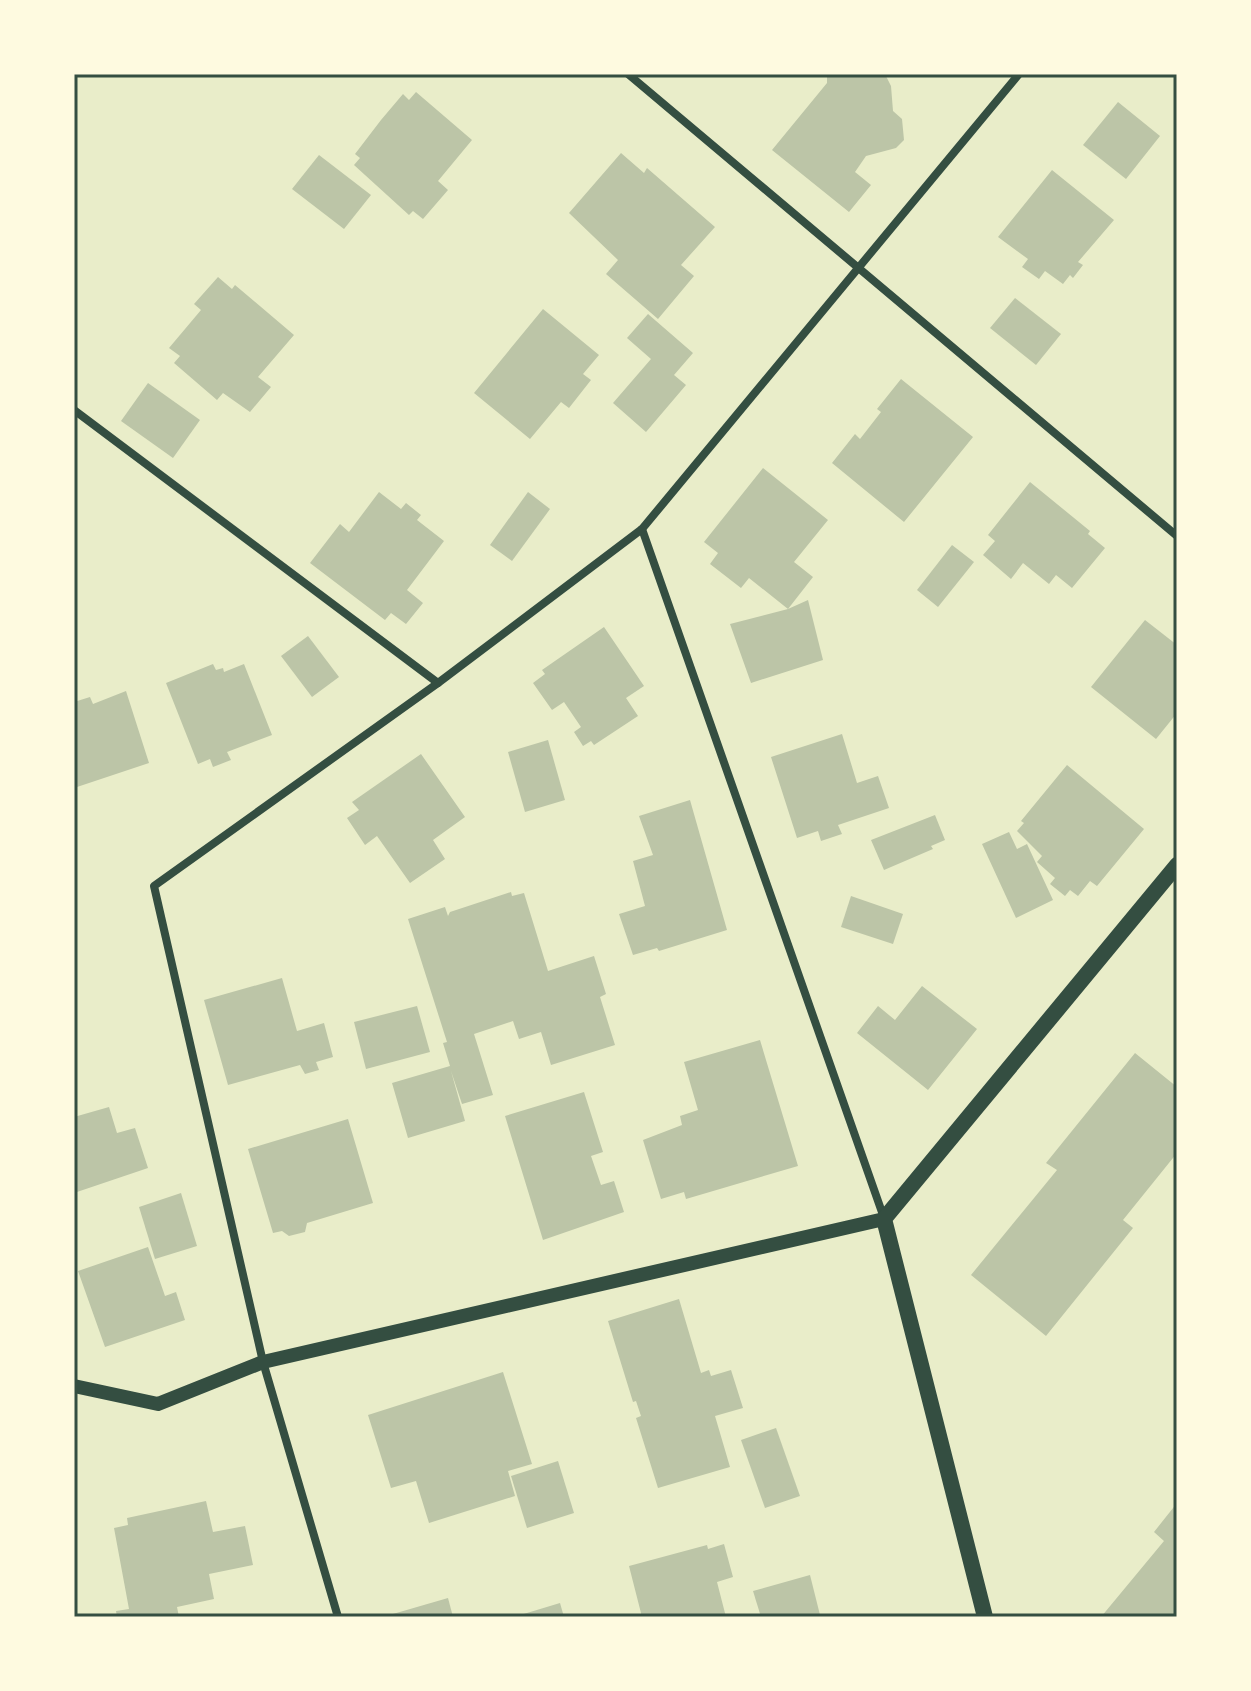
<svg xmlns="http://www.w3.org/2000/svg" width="1251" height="1691" font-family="Jost,sans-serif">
	<rect width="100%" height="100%" fill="#e9edc9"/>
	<g fill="#bcc5a7">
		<path d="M885,74l6,12 2,25 9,8 2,21 -8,8 -30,8 -11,16 16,13 -22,27 -77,-62 55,-67v-7z"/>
		<path d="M416,92l56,48 -34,41 10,9 -25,29 -10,-8 -4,4 -55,-50 6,-7 -5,-4 26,-34 22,-26 6,6z"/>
		<path d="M1118,102l42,34 -34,43 -43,-34z"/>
		<path d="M621,153l23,20 3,-5 68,59 -34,38 13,11 -36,43 -52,-45 12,-14 -49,-47z"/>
		<path d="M319,155l52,40 -27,34 -52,-40z"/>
		<path d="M1052,170l62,50 -36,42 5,3 -10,13 -3,-3 -7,9 -18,-13 -6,8 -17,-12 6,-8 -30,-22z"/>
		<path d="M218,277l14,12 3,-4 59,50 -36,42 13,10 -21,25 -27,-19 -6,7 -43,-37 6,-7 -11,-8 32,-38 -7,-6z"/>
		<path d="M1015,298l46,36 -25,31 -46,-37z"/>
		<path d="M543,309l56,46 -16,19 8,6 -22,28 -8,-6 -31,37 -56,-46z"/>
		<path d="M648,314l45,39 -19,22 12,10 -40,47 -33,-29 38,-44 -24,-21z"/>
		<path d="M901,379l72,58 -69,85 -72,-59 23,-29 5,5 21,-27 -4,-3z"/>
		<path d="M148,383l52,37 -27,38 -52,-37z"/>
		<path d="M763,468l65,52 -34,42 19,15 -25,32 20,-9 15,60 -72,23 -21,-59 58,-15 -39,-31 -8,10 -31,-24 8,-11 -14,-11z"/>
		<path d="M1030,482l60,49 -2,3 17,14 -33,40 -16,-13 -7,9 -26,-21 -12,16 -28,-24 12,-14 -7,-6z"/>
		<path d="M379,492l22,17 5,-6 15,12 -4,5 27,21 -37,49 16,13 -17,21 -15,-11 -6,7 -75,-57 30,-39 9,8z"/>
		<path d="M528,492l22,17 -38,52 -22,-16z"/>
		<path d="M952,545l22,17 -36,45 -21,-17z"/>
		<path d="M1145,620l32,25v68l-21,26 -65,-52z"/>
		<path d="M604,627l40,59 -18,12 12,18 -44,29 -3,-4 -8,5 -9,-14 7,-5 -17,-25 -12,8 -19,-27 12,-9 -3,-4z"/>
		<path d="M308,636l31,41 -27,20 -31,-41z"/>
		<path d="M213,664l3,6 7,-2 1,4 20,-8 28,71 -45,17 4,8 -18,7 -3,-8 -12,5 -32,-81z"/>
		<path d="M126,691l23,72 -75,25v-86l16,-5 3,7z"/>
		<path d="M842,734l15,49 21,-7 11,32 -51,17 4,9 -21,7 -3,-10 -21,7 -26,-81z"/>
		<path d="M548,740l17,60 -40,12 -17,-60z"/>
		<path d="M421,754l44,63 -32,23 12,19 -35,24 -33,-47 -12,9 -18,-27 12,-8 -7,-8z"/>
		<path d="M1067,765l77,64 -47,57 -7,-5 -12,15 -8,-6 -5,6 -15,-12 5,-6 -18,-16 5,-6 -25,-25 7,-8 -3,-2z"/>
		<path d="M690,800l37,130 -68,21 -2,-3 -24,7 -14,-41 26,-8 -12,-45 20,-6 -14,-39z"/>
		<path d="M935,815l10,25 -14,6 2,3 -49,21 -13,-30z"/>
		<path d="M1009,832l8,17 10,-5 26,56 -37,18 -34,-74z"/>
		<path d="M511,892l1,4 12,-3 24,78 46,-15 12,38 -6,3 15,48 -64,20 -10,-33 -22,7 -6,-18 -39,13 19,61 -31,9 -11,-33 14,50 -57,17 -16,-55 58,-17 -7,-23 4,-1 -39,-123 37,-12 3,9 2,-4z"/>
		<path d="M851,896l52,18 -10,30 -52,-17z"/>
		<path d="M282,978l15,53 27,-8 9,34 -17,5 3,8 -14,4 -5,-9 -72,20 -24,-85z"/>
		<path d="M922,986l55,43 -49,61 -71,-57 21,-27 17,14z"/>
		<path d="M417,1006l13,46 -64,17 -12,-47z"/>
		<path d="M760,1040l38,126 -112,33 -2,-7 -23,7 -18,-59 39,-15 -2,-9 18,-6 -14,-48z"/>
		<path d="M1135,1053l42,34v66l-54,67 10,8 -87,108 -75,-61 86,-105 -11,-7z"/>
		<path d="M584,1092l19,60 -12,4 10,29 13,-4 10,31 -81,28 -38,-124z"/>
		<path d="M109,1107l8,26 18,-5 13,40 -74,25v-76z"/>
		<path d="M348,1119l25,84 -66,20 -2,9 -16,4 -7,-5 -9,2 -25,-84z"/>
		<path d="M181,1193l16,53 -42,13 -16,-52z"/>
		<path d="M148,1247l17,49 11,-4 9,28 -80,27 -27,-76z"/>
		<path d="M679,1299l22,74 8,-3 2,6 20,-6 12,38 -28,8 15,51 -72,21 -22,-70 5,-2 -5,-15 -3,1 -25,-81z"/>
		<path d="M503,1372l29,92 -24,7 7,25 -86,27 -13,-42 -25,7 -23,-73z"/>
		<path d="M776,1428l24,68 -35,12 -24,-68z"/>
		<path d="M558,1461l16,52 -47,15 -16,-52z"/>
		<path d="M206,1501l7,31 32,-6 8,39 -44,9 5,25 -37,8 2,10h-62l-1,-6 13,-2 -15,-81 14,-3 -1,-7z"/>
		<path d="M1177,1503v114h-76l63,-76 -10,-9z"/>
		<path d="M724,1544l9,33 -16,5 9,35h-84l-13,-51 78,-21 1,4z"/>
		<path d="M810,1575l10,40 -59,2 -8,-26z"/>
		<path d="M448,1598l5,19h-67v-1z"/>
		<path d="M560,1603l4,14h-47v-1z"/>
	</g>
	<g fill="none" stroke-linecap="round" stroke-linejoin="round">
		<g stroke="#344e41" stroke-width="8">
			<path d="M628,74l549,462"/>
			<path d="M74,410l364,273"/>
			<path d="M642,529l242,689"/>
			<path d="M338,1617l-75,-255 -109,-476 284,-203 204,-154 377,-455"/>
		</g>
		<path stroke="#344e41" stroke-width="14" d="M74,1386l84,18 105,-42 621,-143"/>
		<path stroke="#344e41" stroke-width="16" d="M985,1617l-101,-398 293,-354"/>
	</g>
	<rect width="1251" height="1691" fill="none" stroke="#fefae0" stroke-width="152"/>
	<rect x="76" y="76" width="1099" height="1539" fill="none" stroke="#344e41" stroke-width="3"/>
</svg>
